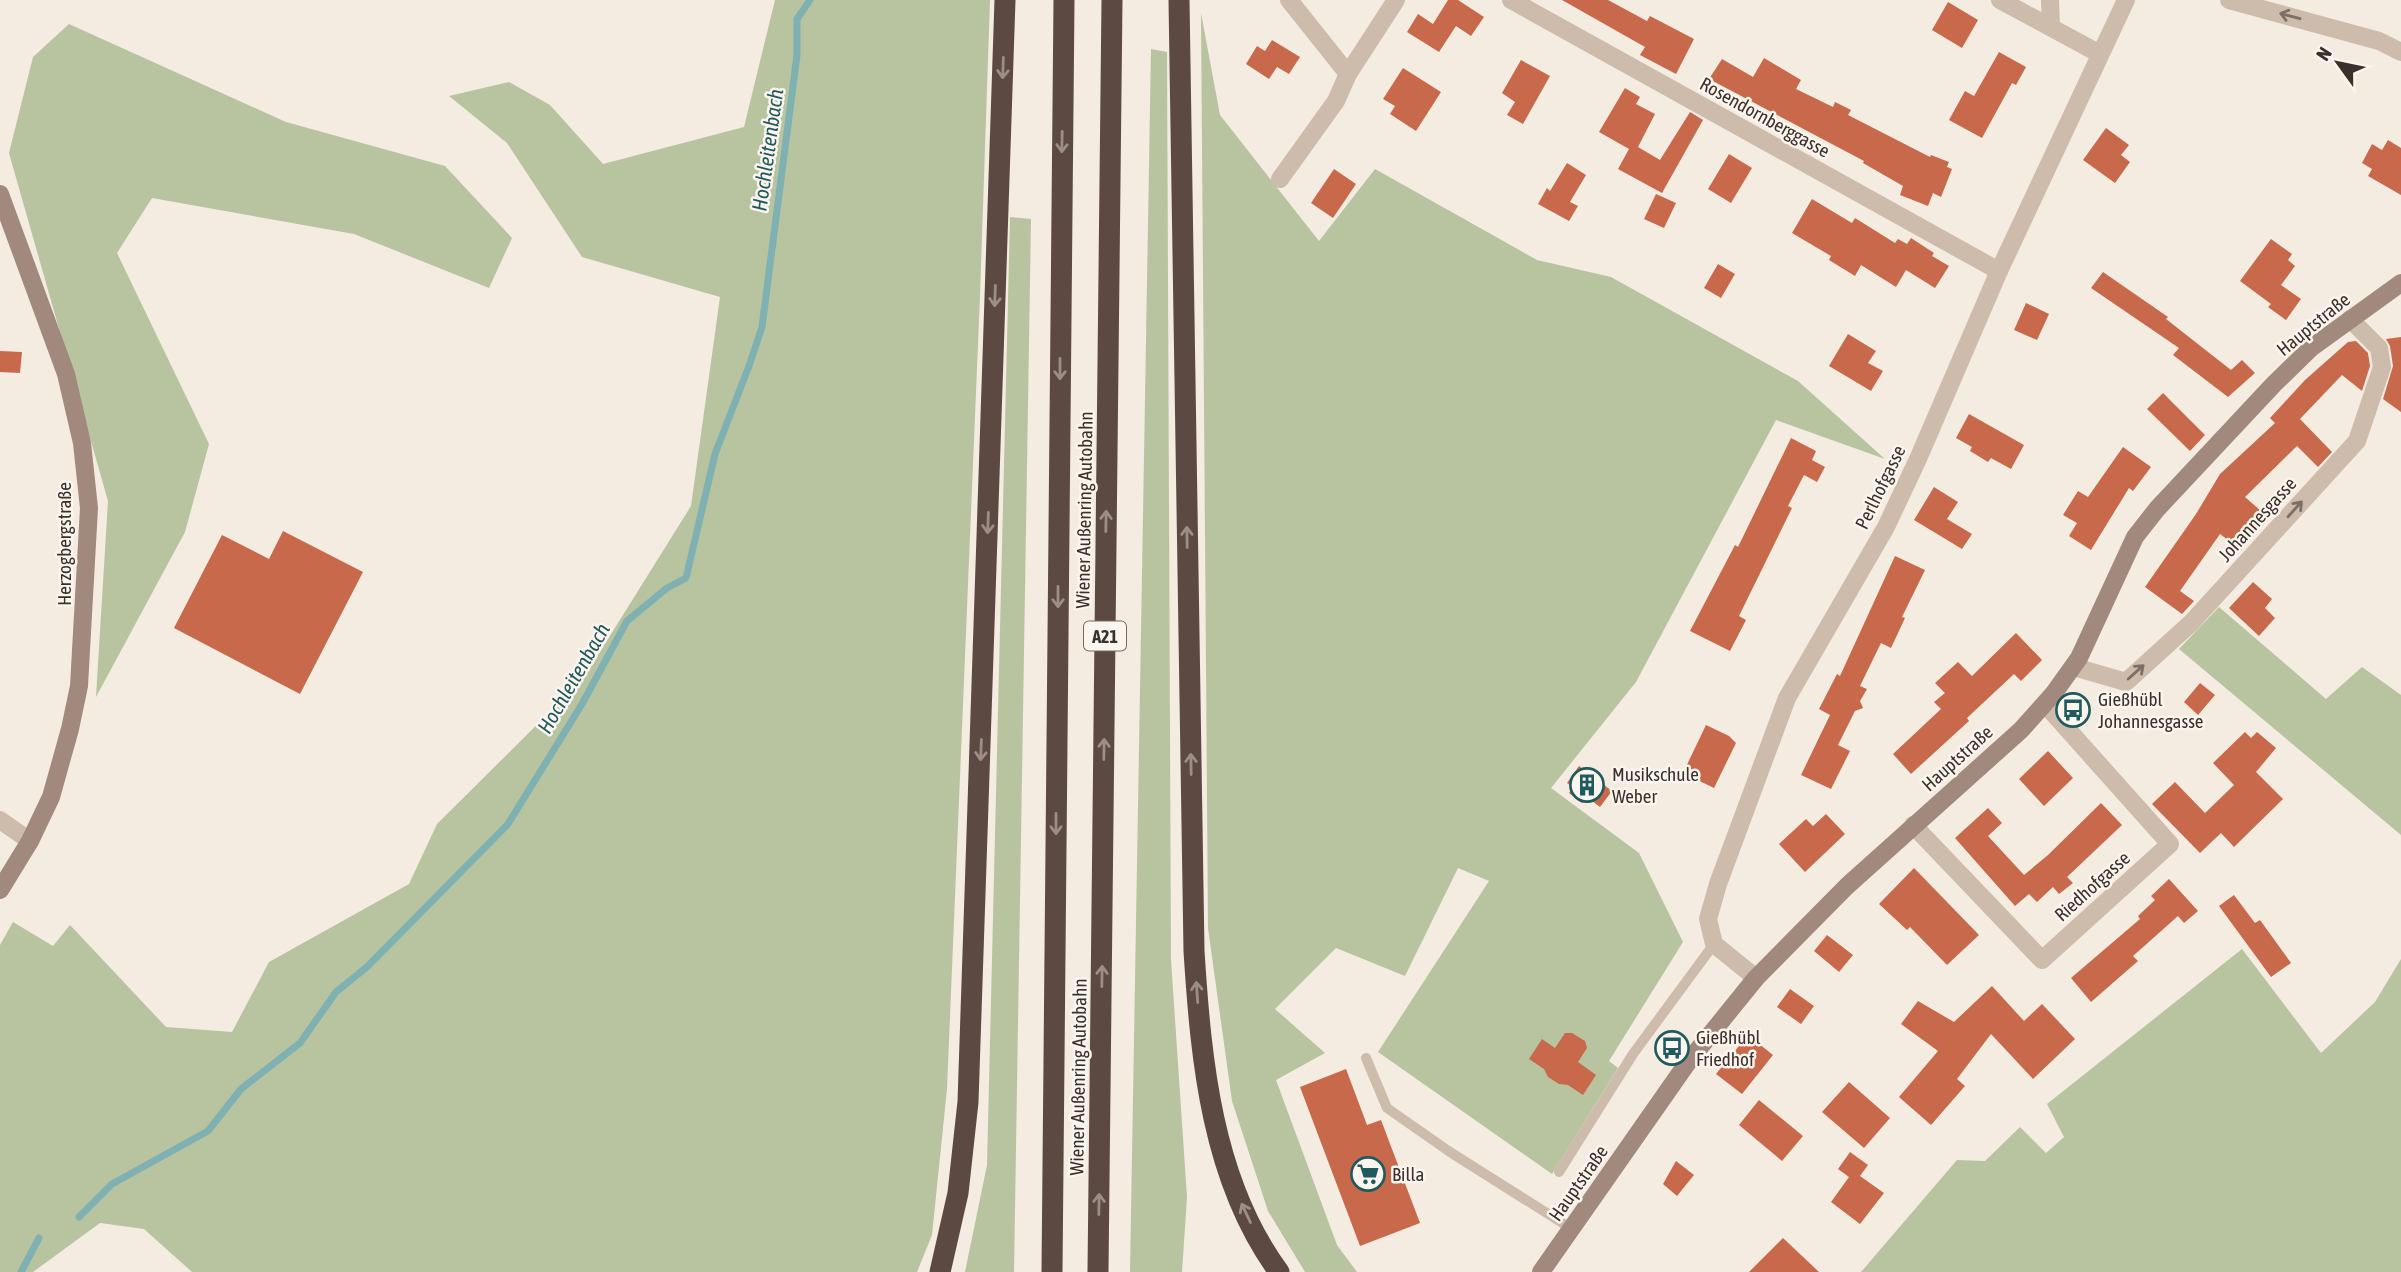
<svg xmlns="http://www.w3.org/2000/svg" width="2401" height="1272" font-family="'Asap Condensed',sans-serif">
	<rect width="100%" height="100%" fill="#f4ebe1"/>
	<g fill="#b8c4a0">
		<path d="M775,0h215l-10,296 -33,793 -15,146 -15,37h-725l-48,-43 -44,-6 -67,49h-33v-327l13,-23 40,24 17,-21 96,102 66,5 37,-70 140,-78 28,-60 146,-145 108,-173 29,-209 -138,-40 -75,-114 -58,-47 60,-14 41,23 53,59 141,-37z"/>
		<path d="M1201,13l19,102 99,126 56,-72 162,91 74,17 187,104 87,78 -109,-39 -140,262 -85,106 88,65 44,89 -74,119 9,7 -66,106 -174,-122 111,-171 -31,-13 -53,108 -69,-28 -61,61 50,44 -49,27 61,165 20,27h-52l-37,-61 -36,-110 -24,-173z"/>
		<path d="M69,24l217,98 159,44 67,72 -23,50 -135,-54 -202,-36 -35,55 92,191 -24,88 -89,165 12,-196 -99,-348 24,-96z"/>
		<path d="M1151,49l16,3 4,908 16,237 -5,75h-52z"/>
		<path d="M1010,217l21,2 -17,1053h-49l22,-107z"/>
		<path d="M2219,607l107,92 36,-32 39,28v140l-222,-186z"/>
		<path d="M2242,949l79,104 54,-51 26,-43v313h-540l96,-112 28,1 35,-34 26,26 18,-16 -17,-33z"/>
	</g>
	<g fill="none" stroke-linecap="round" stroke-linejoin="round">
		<g stroke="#7fb0b2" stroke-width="7">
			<path d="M79,1217l33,-33 96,-53 33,-42 59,-46 36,-51 32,-26 140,-142 74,-120 45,-83 40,-33 19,-10 29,-124 34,-88 13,-39 35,-272v-36l13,-19"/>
			<path d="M21,1272l18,-34"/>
		</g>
	</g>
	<g fill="#c8694b">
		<path d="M1448,0h10l26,17 -13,19 -15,-10 -17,26 -32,-20 11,-18 15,10z"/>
		<path d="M1562,0h46l39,21 3,-5 44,23 -18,35 -36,-19 5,-8z"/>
		<path d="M1948,2l30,18 -16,28 -30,-18z"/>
		<path d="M1272,40l28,17 -11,17 -12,-7 -8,12 -23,-15 11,-18 8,5z"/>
		<path d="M1999,52l27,15 -10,18 -4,-2 -30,55 -33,-18 16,-29 9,5z"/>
		<path d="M1764,58l37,22 -5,9 37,18 2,-5 16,8 -3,5 82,42 1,-2 18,7 -2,5 5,2 -11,28 -8,-4 -5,13 -28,-11 3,-9 -40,-23 1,-2 -155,-82 13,-20 31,18z"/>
		<path d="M1521,60l29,16 -27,48 -16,-9 8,-13 -13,-9z"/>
		<path d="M1403,68l38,24 -25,39 -26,-17 5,-8 -12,-7z"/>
		<path d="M1625,88l15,9 -4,7 19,10 -17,33 22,13 30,-48 13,8 -41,73 -44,-24 11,-20 -30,-17z"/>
		<path d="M2106,128l23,17 -8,10 9,7 -15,21 -32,-23z"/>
		<path d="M2388,140l13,8v47l-33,-19 4,-7 -10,-6 10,-19 10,6z"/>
		<path d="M1729,154l23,14 -21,35 -23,-14z"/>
		<path d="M1567,163l19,12 -16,27 8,4 -9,15 -31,-17 9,-16 3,3z"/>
		<path d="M1334,169l22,15 -23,34 -22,-15z"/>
		<path d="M1656,194l20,9 -12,25 -20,-9z"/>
		<path d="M1812,199l40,24 3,-5 40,25 3,-4 9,5 4,-6 23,15 -2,3 17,10 -14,22 -29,-18 -10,17 -35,-22 -6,11 -26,-16 2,-4 -39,-23z"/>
		<path d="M2271,239l21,15 -4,6 7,6 -14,19 20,14 -15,21 -18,-13 3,-3 -31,-23z"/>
		<path d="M1718,264l17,10 -14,24 -17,-10z"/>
		<path d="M2103,272l65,45 -2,2 65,51 11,-10 13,13 -27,24 -55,-42 6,-7 -88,-60z"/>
		<path d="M2026,303l23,11 -12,26 -23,-10z"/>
		<path d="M1848,334l28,17 -8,12 15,8 -12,20 -42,-25z"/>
		<path d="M2401,337v75l-18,-13 10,-33 -3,-20 -4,-7z"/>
		<path d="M2356,341l12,12 2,13 -8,25 -20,-16 -42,44 32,33 -14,15 -21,-21 -52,51 24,21 -28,32 -21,-16 -40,57 14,10 -12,13 -37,-27 51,-73 24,-40 55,-51 -5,-5 35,-38 43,-38z"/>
		<path d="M0,351l22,1 -2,21 -20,-1z"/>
		<path d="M2163,393l42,42 -15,16 -43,-42z"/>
		<path d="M1969,414l55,31 -13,24 -20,-11 -3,4 -18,-11 2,-4 -16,-9z"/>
		<path d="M1791,438l25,13 -4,9 13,7 -8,15 -13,-7 -16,31 4,2 -53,108 7,4 -16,31 -40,-20 45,-86 3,2z"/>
		<path d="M2123,447l28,20 -18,24 -4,-3 -38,62 -22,-14 8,-13 -14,-8 15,-24 10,6z"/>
		<path d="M1934,487l24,15 -11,17 25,15 -10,15 -48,-29z"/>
		<path d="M283,531l80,41 -63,122 -126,-66 48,-93 47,24z"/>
		<path d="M1895,556l30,14 -23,47 3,1 -14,30 -10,-5 -21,43 7,3 -7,12 3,7 -8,3 -17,34 12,6 -19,38 -30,-14 29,-60 -11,-6 18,-35 3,2z"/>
		<path d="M2253,582l19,17 -7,9 10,10 -16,18 -30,-28z"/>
		<path d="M2016,633l26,27 -21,21 -7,-7 -47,44 2,3 -58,53 -18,-20 48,-45 -7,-7 11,-9 -10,-10 23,-21 14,14z"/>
		<path d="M2200,683l15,12 -17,20 -14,-13z"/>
		<path d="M1706,725l23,11 7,7 -22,45 -31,-15z"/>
		<path d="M2245,732l6,6 6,-6 19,16 -20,24 27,27 -49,48 -13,-14 -21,20 -48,-49 23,-22 30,31 29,-28 -21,-22z"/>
		<path d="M2048,751l25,27 -29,28 -25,-27z"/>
		<path d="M1579,766l33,25 -12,16 -13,-10 -5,6 -13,-10 4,-6 -6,-4z"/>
		<path d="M2101,803l21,22 -55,52 6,6 -14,11 -6,-7 -16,15 -8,-8 -14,12 -60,-68 33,-30 14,15 -14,13 36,39 24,-20z"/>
		<path d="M1826,814l19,20 -40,38 -26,-28 27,-25 7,7z"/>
		<path d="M1914,868l65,67 -32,30 -37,-38 -3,3 -28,-26z"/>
		<path d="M2169,879l29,32 -14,12 -6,-7 -45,40 5,5 -47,41 -20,-24 69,-59 -2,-3 17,-16 -4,-4z"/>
		<path d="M2234,895l21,28 5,-3 31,43 -20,14 -52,-71z"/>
		<path d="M1827,935l26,20 -14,17 -25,-21z"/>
		<path d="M1992,986l32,35 18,-17 33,35 -42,40 -42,-45 -34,45 8,7 -34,39 -32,-28 39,-46 -37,-27 17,-23 36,21z"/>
		<path d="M1790,989l24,17 -13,18 -24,-17z"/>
		<path d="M1565,1033h7l13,8 2,7 -9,14 18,13 -13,20 -15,-10 -9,-1 -11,-7 -4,-8 -15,-10 13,-20 13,9z"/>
		<path d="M1748,1035l25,20 -31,39 -26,-20z"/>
		<path d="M1346,1069l21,56 14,-5 39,103 -60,23 -60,-159z"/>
		<path d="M1849,1082l41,36 -26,30 -42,-36z"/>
		<path d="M1759,1100l44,36 -21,25 -43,-36z"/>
		<path d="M1850,1152l18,13 -8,11 24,17 -24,31 -29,-22 18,-25 -11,-8z"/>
		<path d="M1676,1161l18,14 -17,21 -14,-12z"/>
		<path d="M1783,1238l36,34h-70z"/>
	</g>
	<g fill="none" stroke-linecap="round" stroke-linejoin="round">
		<g stroke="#cdbbac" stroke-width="10">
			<path d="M1366,1058l21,50 63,44 122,77"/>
			<path d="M1559,1172l74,-118 81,-110"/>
		</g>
		<g stroke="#cdbbac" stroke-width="18">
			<path d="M1289,0l59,74"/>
			<path d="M1511,0l488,271"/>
			<path d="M2000,0l100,54"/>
			<path d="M2050,0l1,27"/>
			<path d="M2229,0l150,41 22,11"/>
			<path d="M1280,179l56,-78 12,-27 48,-74"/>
			<path d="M2074,667l52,15 65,-59 166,-182 25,-74 -3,-19 -29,-29"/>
			<path d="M0,820l30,21"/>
			<path d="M1913,825l129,135 128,-116 -125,-140"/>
			<path d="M1756,978l-42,-34 -6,-25 10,-35 69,-186 99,-171 32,-68 81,-188 127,-271"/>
		</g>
		<g stroke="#a18a7d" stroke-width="18">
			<path d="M0,194l66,180 16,69 7,65 -10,178 -9,43 -19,68 -21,44 -30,49"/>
			<path d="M1541,1272l147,-210 68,-84 91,-92 174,-156 33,-37 25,-35 56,-121 22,-28 117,-125 37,-36 90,-65"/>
		</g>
		<g stroke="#5c4a42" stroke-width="21">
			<path d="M1179,0l15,951c7,110 18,230 85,321"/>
			<path d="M940,1272l18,-79 10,-91 37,-1102"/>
			<path d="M1052,1272l12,-1272"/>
			<path d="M1098,1272l14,-1272"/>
		</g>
	</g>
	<defs><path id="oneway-shaft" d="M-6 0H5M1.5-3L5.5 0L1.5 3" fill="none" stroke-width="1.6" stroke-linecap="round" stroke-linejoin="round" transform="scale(1.75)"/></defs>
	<g stroke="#7d6f65">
		<use href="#oneway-shaft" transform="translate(2290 16) rotate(-165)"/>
		<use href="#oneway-shaft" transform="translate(2295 509) rotate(-48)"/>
		<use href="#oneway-shaft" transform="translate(2136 672) rotate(-42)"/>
	</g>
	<g stroke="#9c8e87">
		<use href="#oneway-shaft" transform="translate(1003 68) rotate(92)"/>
		<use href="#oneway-shaft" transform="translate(1062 142) rotate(91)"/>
		<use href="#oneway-shaft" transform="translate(995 296) rotate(92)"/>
		<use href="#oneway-shaft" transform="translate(1060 369) rotate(90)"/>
		<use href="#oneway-shaft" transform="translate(1106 521) rotate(-89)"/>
		<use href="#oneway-shaft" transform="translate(988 523) rotate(92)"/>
		<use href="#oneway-shaft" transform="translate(1187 537) rotate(-91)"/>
		<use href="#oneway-shaft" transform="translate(1058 597) rotate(90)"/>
		<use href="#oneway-shaft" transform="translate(1104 749) rotate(-89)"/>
		<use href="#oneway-shaft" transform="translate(981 750) rotate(92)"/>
		<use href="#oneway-shaft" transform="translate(1191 764) rotate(-91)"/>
		<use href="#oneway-shaft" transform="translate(1056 824) rotate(90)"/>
		<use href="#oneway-shaft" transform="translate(1102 976) rotate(-89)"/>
		<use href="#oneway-shaft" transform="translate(1197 992) rotate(-94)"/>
		<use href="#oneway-shaft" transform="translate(1099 1204) rotate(-89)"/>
		<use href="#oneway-shaft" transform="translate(1246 1213) rotate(-115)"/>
	</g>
	<defs>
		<g id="bus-ring" transform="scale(1.75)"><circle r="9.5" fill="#fbf5ee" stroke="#1f5a5e" stroke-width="1.5"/><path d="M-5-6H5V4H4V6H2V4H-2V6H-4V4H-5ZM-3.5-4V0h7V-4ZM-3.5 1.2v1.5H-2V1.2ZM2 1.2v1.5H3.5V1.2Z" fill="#1f5a5e"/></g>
		<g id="building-ring" transform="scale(1.75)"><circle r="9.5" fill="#fbf5ee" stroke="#1f5a5e" stroke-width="1.5"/><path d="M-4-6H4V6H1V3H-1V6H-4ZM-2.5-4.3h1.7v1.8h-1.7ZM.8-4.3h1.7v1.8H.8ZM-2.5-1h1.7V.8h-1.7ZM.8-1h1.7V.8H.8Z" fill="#1f5a5e"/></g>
		<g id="supermarket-ring" transform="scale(1.75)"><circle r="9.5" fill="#fbf5ee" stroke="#1f5a5e" stroke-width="1.5"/><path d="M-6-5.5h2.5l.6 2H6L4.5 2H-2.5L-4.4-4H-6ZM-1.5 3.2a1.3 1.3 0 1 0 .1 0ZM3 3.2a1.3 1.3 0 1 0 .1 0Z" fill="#1f5a5e"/></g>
	</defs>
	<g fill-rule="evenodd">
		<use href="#bus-ring" x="2073" y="710"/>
		<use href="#building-ring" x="1587" y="785"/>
		<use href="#bus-ring" x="1672" y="1048"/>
		<use href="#supermarket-ring" x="1368" y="1174"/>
	</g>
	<g text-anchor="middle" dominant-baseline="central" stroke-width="5" stroke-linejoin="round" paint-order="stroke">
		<rect fill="#fbf5ee" stroke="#756b66" stroke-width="2" x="1084" y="621.5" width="42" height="29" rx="5"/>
		<g font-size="18" font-weight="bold" fill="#3b302b">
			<text x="1105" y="636">A21</text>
		</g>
		<g font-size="19" fill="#3b302b" stroke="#fbf5ee">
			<text transform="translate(1765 117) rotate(29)">Rosendornberggasse</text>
			<text transform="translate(2313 324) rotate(-39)">Hauptstraße</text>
			<text transform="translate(1880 487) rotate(-64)">Perlhofgasse</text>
			<text transform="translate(1084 510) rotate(-89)">Wiener Außenring Autobahn</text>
			<text transform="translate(2257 519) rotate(-48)">Johannesgasse</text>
			<text transform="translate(64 544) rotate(-90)">Herzogbergstraße</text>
			<text transform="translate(1957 758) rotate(-42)">Hauptstraße</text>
			<text transform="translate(2092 886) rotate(-42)">Riedhofgasse</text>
			<text transform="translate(1078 1077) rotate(-89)">Wiener Außenring Autobahn</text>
			<text transform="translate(1578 1183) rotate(-55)">Hauptstraße</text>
		</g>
		<g font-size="19" fill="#3b302b" stroke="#fbf5ee" text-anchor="start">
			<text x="2098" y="699">Gießhübl<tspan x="2098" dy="22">Johannesgasse</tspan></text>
			<text x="1612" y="774">Musikschule<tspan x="1612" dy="22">Weber</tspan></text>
			<text x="1696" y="1037">Gießhübl<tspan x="1696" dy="22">Friedhof</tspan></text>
			<text x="1392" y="1174">Billa</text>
		</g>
		<g font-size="21" font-style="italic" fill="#1f5a5e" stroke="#fbf5ee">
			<text transform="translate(767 150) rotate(-82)">Hochleitenbach</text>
			<text transform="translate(573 678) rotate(-60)">Hochleitenbach</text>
		</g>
	</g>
	<g transform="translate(2338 63) rotate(303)" stroke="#fbf5ee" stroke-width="5" paint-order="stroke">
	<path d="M0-5L12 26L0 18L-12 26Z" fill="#3b302b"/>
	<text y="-10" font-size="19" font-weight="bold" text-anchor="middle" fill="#3b302b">N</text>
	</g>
</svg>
